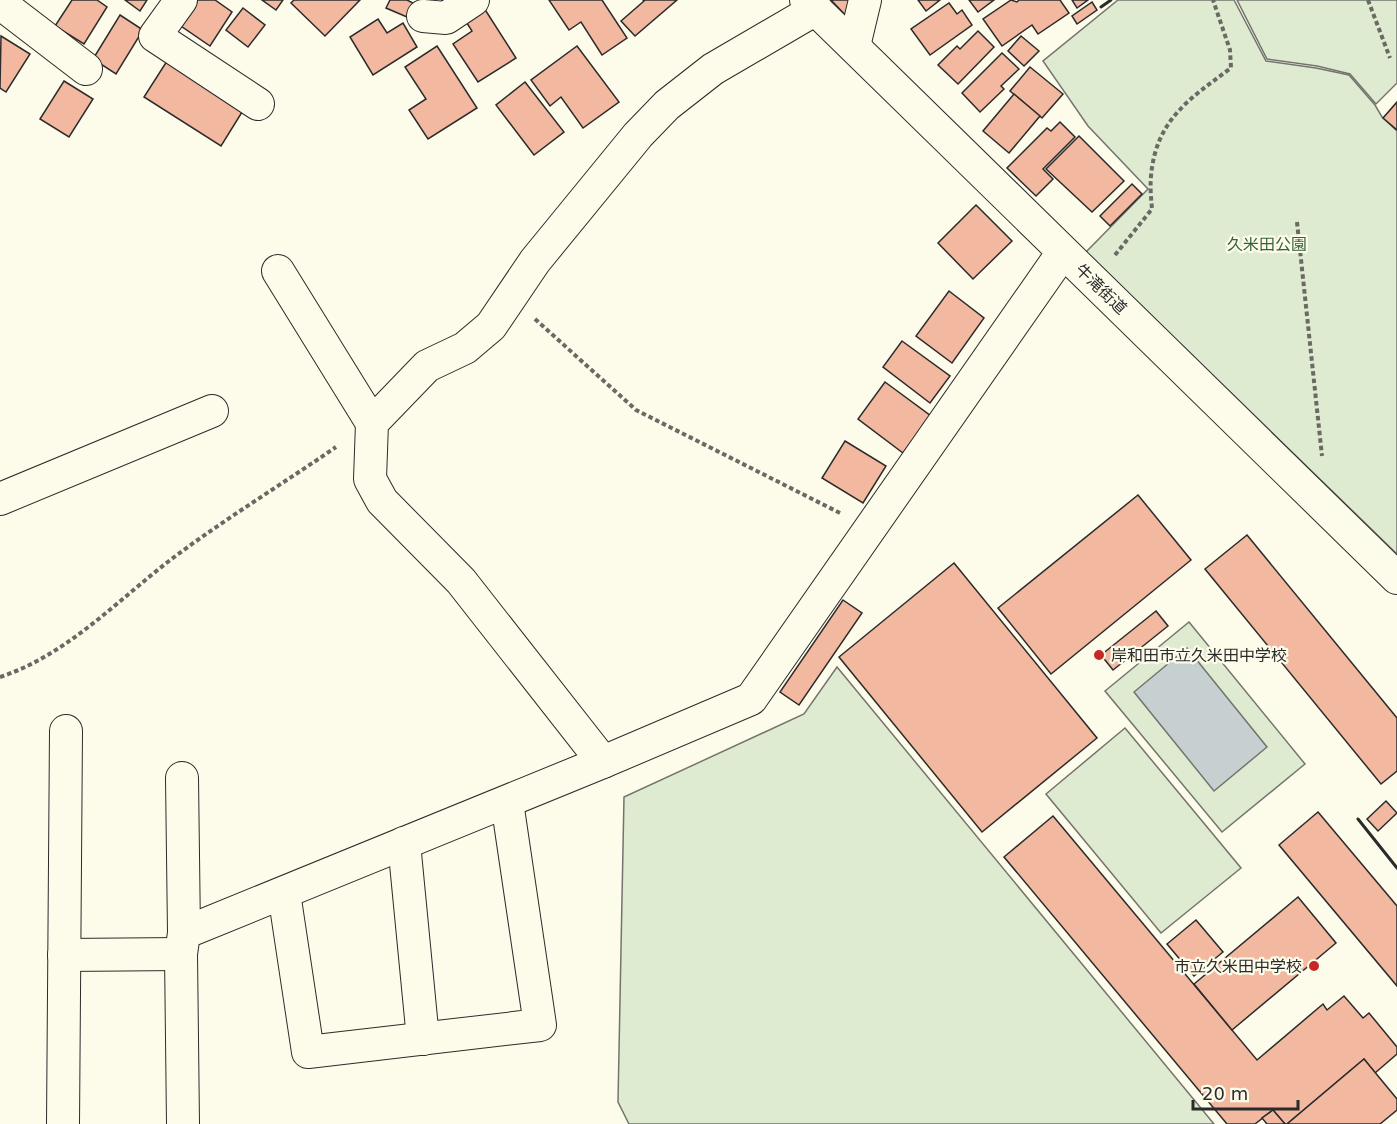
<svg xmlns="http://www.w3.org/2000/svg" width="1397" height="1124" font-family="'DejaVu Sans','Noto Sans JP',sans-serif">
	<rect width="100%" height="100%" fill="#fdfbea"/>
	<g fill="#deebd1" stroke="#74746e" stroke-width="1.5">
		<path d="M1118,0h116l32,61 50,7 33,7 26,30 7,12 15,14v423l-311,-302 62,-63 -60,-63 -45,-65z"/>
		<path d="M1237,0h160v83l-21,21 -26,-30 -33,-8 -50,-7z"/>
		<path d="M1189,622l116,142 -83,68 -117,-141z"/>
		<path d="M837,667l377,457h-585l-11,-22 6,-305 180,-83z"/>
		<path d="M1125,728l116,140 -80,65 -115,-139z"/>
	</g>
	<path fill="#c7d0d0" stroke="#74746e" stroke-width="1.5" d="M1187,648l80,99 -53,44 -80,-99z"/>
	<g fill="#f2b8a0" stroke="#2b2b2b" stroke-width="1.5">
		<path d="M72,0h25l10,7 -23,37 -29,-18z"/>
		<path d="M125,0h22l-7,11z"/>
		<path d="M195,0h20l17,12 -22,34 -32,-22z"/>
		<path d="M262,0h21l-7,10z"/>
		<path d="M294,0h66l-35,36 -34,-33z"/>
		<path d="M390,0h17l6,3 -6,14 -21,-9z"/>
		<path d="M549,0h53l25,38 -25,17 -21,-33 -12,8z"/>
		<path d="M643,0h34l-42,36 -14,-15 23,-20z"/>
		<path d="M831,0h25l-6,20z"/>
		<path d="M918,0h22l-14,11z"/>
		<path d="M969,0h25l-16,12z"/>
		<path d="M1011,0l6,2 2,-2h41l9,13 -31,21 -6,-9 -30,21 -19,-27z"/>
		<path d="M1072,0h16l-11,8z"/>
		<path d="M1092,2l5,8 -20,14 -5,-8z"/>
		<path d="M949,3l8,11 5,-4 10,15 -42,30 -19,-26z"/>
		<path d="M243,8l22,17 -17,22 -22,-17z"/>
		<path d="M484,8l32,50 -38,24 -25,-38 19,-13 -7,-11z"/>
		<path d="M120,15l23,15 -27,44 -23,-15z"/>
		<path d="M378,19l9,14 16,-10 14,24 -44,28 -23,-38z"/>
		<path d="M978,31l16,16 -36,37 -20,-19 19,-19 3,3z"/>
		<path d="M1,36l29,18 -24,38 -6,-4z"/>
		<path d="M1021,36l18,15 -15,15 -16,-15z"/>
		<path d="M437,46l40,62 -49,31 -19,-29 17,-11 -21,-32z"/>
		<path d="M577,46l42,56 -36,26 -22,-31 -11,9 -19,-26z"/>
		<path d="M1002,53l17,16 -18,17 3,3 -24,23 -18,-19z"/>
		<path d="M167,61l77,48 -23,37 -77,-49z"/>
		<path d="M1030,67l33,27 -21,24 -32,-27z"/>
		<path d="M64,81l29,18 -24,38 -29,-18z"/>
		<path d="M525,82l39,50 -30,23 -38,-50z"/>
		<path d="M1014,94l26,22 -31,37 -26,-22z"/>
		<path d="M1397,102v28l-14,-12z"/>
		<path d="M1060,122l15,15 -32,32 10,10 -17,17 -29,-28 40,-40 4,3z"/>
		<path d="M1079,136l45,45 -32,31 -46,-43z"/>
		<path d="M1132,184l10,10 -32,32 -10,-10z"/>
		<path d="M976,205l36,36 -39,38 -35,-36z"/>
		<path d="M949,291l35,27 -32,45 -36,-27z"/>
		<path d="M902,341l48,35 -20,27 -47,-36z"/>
		<path d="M885,382l46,34 -28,37 -45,-34z"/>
		<path d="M845,441l41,25 -23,37 -41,-25z"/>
		<path d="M1138,495l53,65 -140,114 -53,-66z"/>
		<path d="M1247,535l150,183v53l-16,13 -176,-215z"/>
		<path d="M954,563l143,175 -115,94 -143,-175z"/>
		<path d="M843,600l19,13 -63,92 -19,-13z"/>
		<path d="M1156,611l12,15 -55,44 -12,-15z"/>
		<path d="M1386,801l11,12 -19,18 -11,-12z"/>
		<path d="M1318,812l79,94v80l-118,-141z"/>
		<path d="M1053,816l204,244 66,-56 4,6 17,-14 19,22 6,-5 28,34v7l-22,19 -11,-14 -77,65h-2l-12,-14 -18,14h-28l-223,-267z"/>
		<path d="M1298,897l38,46 -104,87 -38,-46z"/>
		<path d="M1196,920l27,32 -29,24 -27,-32z"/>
		<path d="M1364,1059l33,40v11l-17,14h-93z"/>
		<path d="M1273,1110l12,14h-18l-5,-6z"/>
	</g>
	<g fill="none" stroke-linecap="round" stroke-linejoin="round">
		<g stroke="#2b2b2b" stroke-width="34">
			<g id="minor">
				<path d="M181,0l-26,36 103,68"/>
				<path d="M806,0l591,578"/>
				<path d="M0,3l86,66"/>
				<path d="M423,16l23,2 27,-18"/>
				<path d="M854,46l11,-46"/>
				<path d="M278,271l94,152"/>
				<path d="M0,499l212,-88"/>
				<path d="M603,762l-142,-181 -79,-80 -12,-22 2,-56 55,-57 38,-18 26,-22 44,-65 103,-126 29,-30 46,-36 103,-60"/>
				<path d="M182,778l2,155"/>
				<path d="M404,843l19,196"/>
				<path d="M284,893l24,159 232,-27 -33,-223"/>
				<path d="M64,955l117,-1"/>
				<path d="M63,1124l3,-393"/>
				<path d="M183,1124l-2,-170 3,-21 419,-171 148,-63 312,-447"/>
			</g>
		</g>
		<g stroke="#6a6964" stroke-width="4" stroke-dasharray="4.5 3" stroke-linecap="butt">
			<path d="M1368,0l22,58"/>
			<path d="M1297,222l25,234"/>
			<path d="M1115,255l37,-46c-1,-11 -2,-22 -1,-33 5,-56 38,-77 80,-108l-1,-18 -17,-50"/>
			<path d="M535,319l101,91 204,103"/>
			<path d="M0,677c65,-21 116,-75 169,-116 54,-41 112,-76 167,-114"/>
		</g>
		<use href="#minor" stroke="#fdfbea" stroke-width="32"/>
		<g stroke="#2b2b2b" stroke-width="3">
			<path d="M1101,7l10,-7"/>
			<path d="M1358,819l39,49"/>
		</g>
	</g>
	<g fill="#c62828" stroke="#fdfbea" stroke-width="2">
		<circle cx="1099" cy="655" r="6"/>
		<circle cx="1314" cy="966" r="6"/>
	</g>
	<g text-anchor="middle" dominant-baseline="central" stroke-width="4.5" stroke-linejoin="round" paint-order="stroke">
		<g font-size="16" fill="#34623c" stroke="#fdfbea">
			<text x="1267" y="244">久米田公園</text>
		</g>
		<g font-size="16" fill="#2b2b2b" stroke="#fdfbea">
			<text transform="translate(1101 289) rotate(44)">牛滝街道</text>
		</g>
		<g font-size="16" fill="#2b2b2b" stroke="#fdfbea" text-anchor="start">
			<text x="1111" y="655">岸和田市立久米田中学校</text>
			<text x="1302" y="966" text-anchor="end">市立久米田中学校</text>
		</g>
	</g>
	<path d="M1193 1100v9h105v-9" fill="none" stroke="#2b2b2b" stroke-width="3"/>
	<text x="1202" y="1100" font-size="18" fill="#2b2b2b" stroke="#fdfbea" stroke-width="4.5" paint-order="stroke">20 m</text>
</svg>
